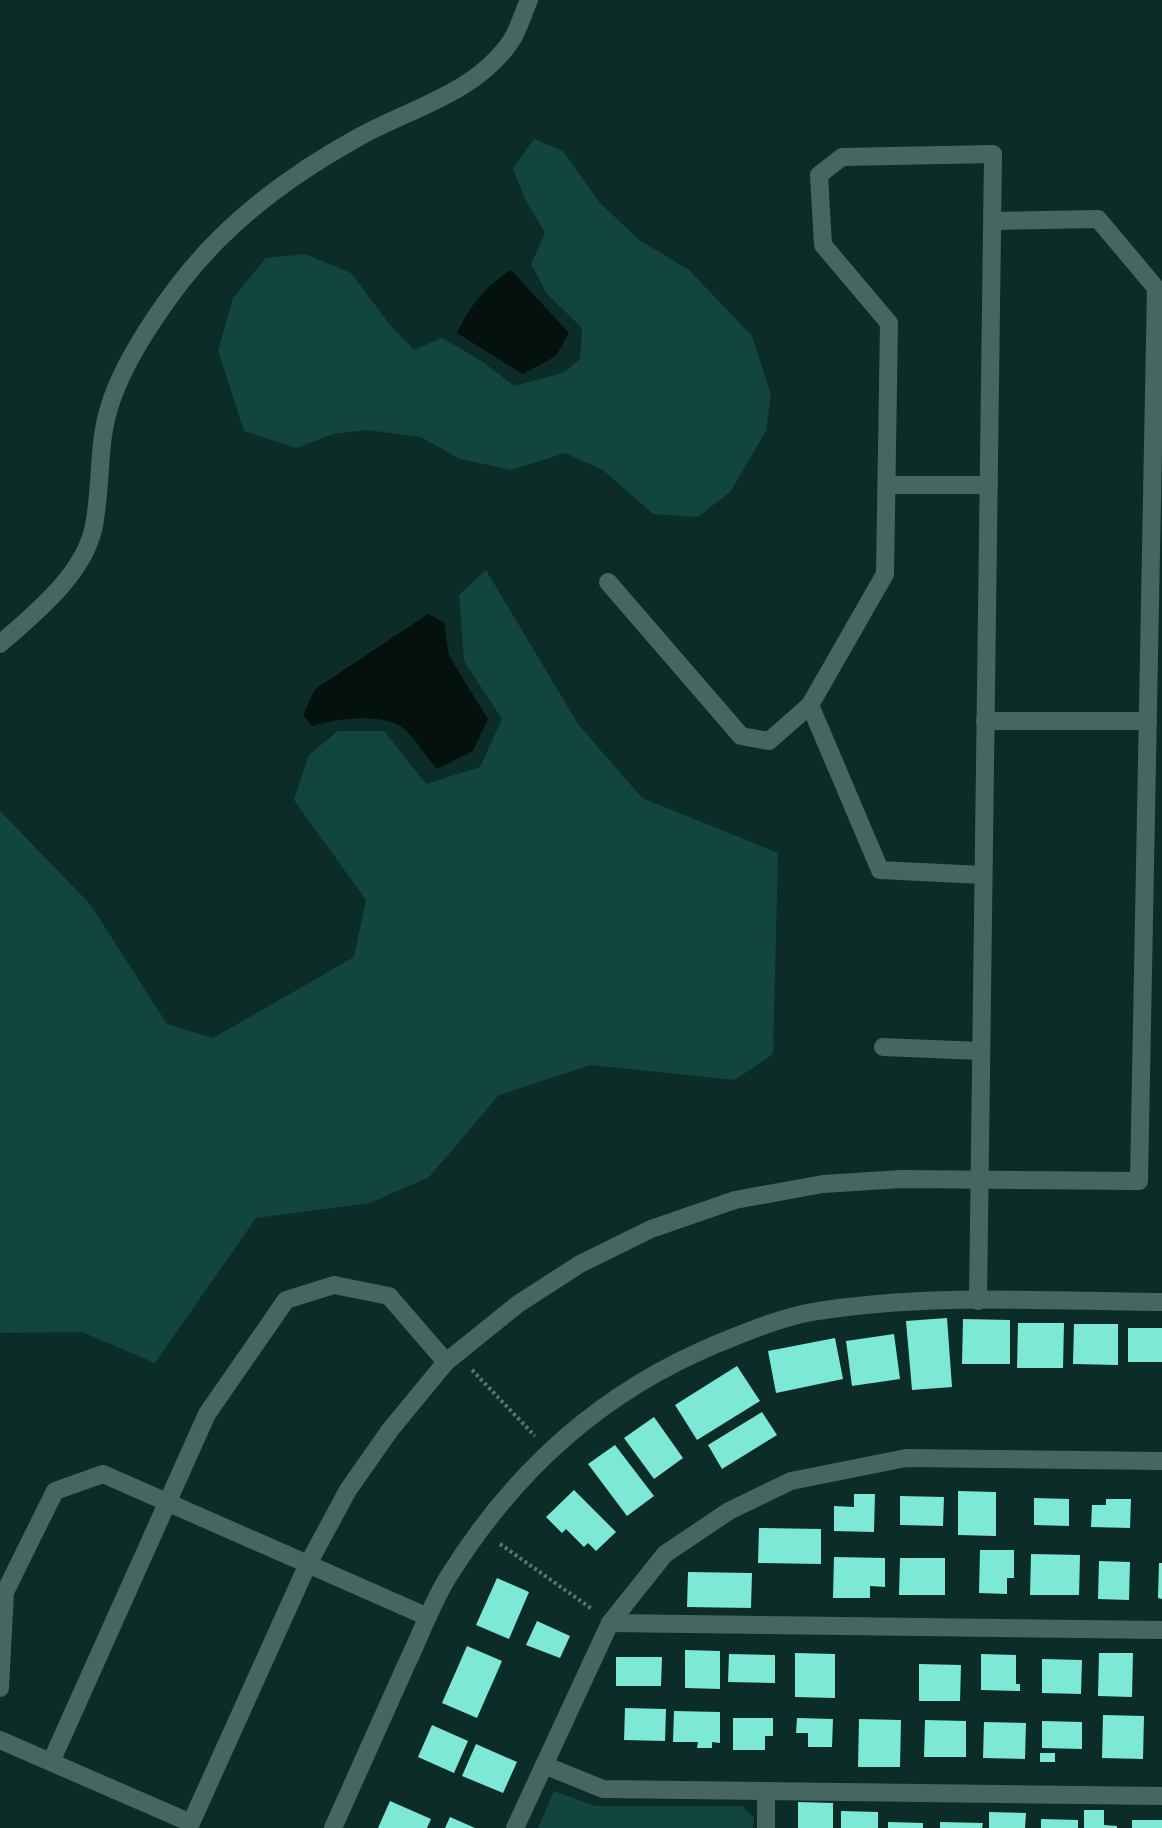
<svg xmlns="http://www.w3.org/2000/svg" width="1162" height="1828" font-family="Ubuntu,sans-serif">
	<rect width="100%" height="100%" fill="#0c2d27"/>
	<g fill="#11453e">
		<path d="M534,139l29,12 37,52 39,37 50,30 63,66 19,59 -5,36 -36,61 -32,25 -45,-3 -50,-44 -38,-17 -54,17 -51,-11 -39,-22 -54,-7 -34,4 -37,14 -52,-17 -26,-80 15,-53 33,-40 39,-4 46,19 39,52 24,25 28,-12 41,24 31,24 49,-13 17,-14 2,-31 -35,-34 -16,-30 14,-31 -20,-34 -12,-30z"/>
		<path d="M486,570l92,154 64,74 136,55 -5,201 -38,26 -144,-15 -92,30 -70,82 -59,26 -114,15 -101,145 -73,-31 -82,1v-522l90,93 77,120 46,14 141,-81 12,-57 -72,-100 15,-45 29,-24h46l42,53 54,-17 22,-48 -38,-58 -5,-66z"/>
		<path d="M554,1791l41,15h147l12,12 -1,10h-215z"/>
	</g>
	<g fill="#04110e">
		<path d="M511,270l58,63 -13,23 -33,18 -66,-41c13,-27 28,-47 54,-63z"/>
		<path d="M428,614l16,8 5,34 39,63 -15,32 -36,18c-9,-10 -27,-38 -37,-43 -25,-13 -62,-7 -88,0l-9,-11 12,-26z"/>
	</g>
	<g fill="#7de8d5">
		<path d="M947,1318l5,69 -40,3 -6,-69z"/>
		<path d="M963,1319l47,1v44h-48z"/>
		<path d="M1018,1323h46l-1,45h-46z"/>
		<path d="M1074,1324h44v41l-45,-1z"/>
		<rect x="1128" y="1328" width="34" height="34"/>
		<path d="M894,1334l6,45 -48,7 -6,-45z"/>
		<path d="M835,1338l8,41 -67,14 -8,-42z"/>
		<path d="M737,1366l23,35 -63,39 -22,-35z"/>
		<path d="M762,1412l15,23 -55,34 -14,-24z"/>
		<path d="M654,1417l29,41 -29,21 -30,-41z"/>
		<path d="M615,1445l39,51 -27,20 -39,-52z"/>
		<path d="M574,1490l42,42 -20,19 -8,-8 -4,4 -18,-18 -4,4 -16,-16z"/>
		<path d="M958,1491l38,1v44l-38,-1z"/>
		<path d="M854,1494h21l-1,38 -40,-1v-25l20,1z"/>
		<path d="M900,1496l44,1 -1,29 -43,-1z"/>
		<path d="M1034,1498l35,1v27l-35,-1z"/>
		<path d="M1106,1499h25l-1,29 -39,-1 1,-22h14z"/>
		<path d="M759,1528l62,1v35l-63,-1z"/>
		<path d="M980,1550h34v28h-7v16l-28,-1z"/>
		<path d="M1031,1554l49,1 -1,40h-49z"/>
		<path d="M834,1557l51,1v29l-15,-1v12h-37z"/>
		<path d="M900,1558h45v37h-46z"/>
		<path d="M1099,1561l31,1 -1,38 -31,-1z"/>
		<path d="M1159,1563h3v36l-4,-1z"/>
		<path d="M688,1572l64,1 -1,35 -64,-1z"/>
		<path d="M497,1578l32,14 -20,47 -33,-14z"/>
		<path d="M537,1621l33,15 -10,22 -34,-13z"/>
		<path d="M467,1646l35,15 -25,57 -35,-15z"/>
		<path d="M685,1650l35,1v38l-35,-1z"/>
		<path d="M795,1653l40,1v44l-40,-1z"/>
		<path d="M1099,1653h34l-1,44 -34,-1z"/>
		<path d="M729,1654l46,1v28l-47,-1z"/>
		<path d="M981,1654l35,1v29h4v7l-39,-1z"/>
		<path d="M616,1657h46l-1,29h-45z"/>
		<path d="M1042,1659l40,1 -1,34 -39,-1z"/>
		<path d="M919,1664l42,1 -1,36h-41z"/>
		<path d="M625,1708l41,1 -1,32 -41,-1z"/>
		<path d="M674,1711l46,1v31l-8,-1v6h-15l1,-6h-25z"/>
		<path d="M1103,1715l41,1 -1,43 -41,-1z"/>
		<path d="M733,1718h40v18h-8v14h-32z"/>
		<path d="M797,1718l36,1 -1,28h-24v-14h-12z"/>
		<path d="M859,1719l42,1 -1,47h-42z"/>
		<path d="M925,1720l41,1v36h-42z"/>
		<path d="M1042,1721l40,1v27l-40,-1z"/>
		<path d="M984,1722l42,1 -1,36 -42,-1z"/>
		<path d="M432,1725l36,16 -14,32 -36,-16z"/>
		<path d="M476,1744l41,18 -14,31 -41,-17z"/>
		<rect x="1040" y="1753" width="15" height="9"/>
		<path d="M390,1801l41,18 -4,9h-49z"/>
		<path d="M798,1802l35,1v25h-35z"/>
		<path d="M1084,1810h20v15l13,1v2h-33z"/>
		<path d="M841,1811l37,1v16h-37z"/>
		<path d="M989,1812l37,1 -1,15h-36z"/>
		<path d="M450,1817l25,11h-30z"/>
		<path d="M1041,1819l37,1v8h-37z"/>
		<rect x="1132" y="1820" width="30" height="8"/>
		<path d="M888,1822l35,1v5h-35z"/>
		<path d="M940,1822l43,1 -1,5h-42z"/>
	</g>
	<g fill="none" stroke-linecap="round" stroke-linejoin="round">
		<g stroke="#5a7570" stroke-width="4" stroke-dasharray="3 3" stroke-linecap="butt">
			<path d="M472,1370l63,66"/>
			<path d="M500,1544l92,65"/>
		</g>
		<g stroke="#466760" stroke-width="18">
			<path d="M887,485h102"/>
			<path d="M608,582l133,154 28,5 41,-36"/>
			<path d="M0,644c34,-30 82,-68 93,-114 9,-40 4,-83 16,-122 16,-54 70,-130 111,-170 40,-40 90,-74 139,-101 52,-29 117,-44 152,-96 8,-12 12,-28 18,-41"/>
			<path d="M985,721h163"/>
			<path d="M883,1047l97,4"/>
			<path d="M978,1301l15,-1147 -151,3 -23,18 4,70 66,78 -4,251 -75,131 70,165 103,5"/>
			<path d="M610,1623l552,7"/>
			<path d="M0,1688l5,-96 50,-101 48,-17 325,143"/>
			<path d="M0,1740l191,83 116,-257 41,-76 42,-60 56,-68 72,-58 62,-40 71,-35 84,-29 88,-16 78,-5 238,2 17,-893 -58,-69 -105,2"/>
			<path d="M51,1762l156,-348 79,-114 48,-15 55,11 57,66"/>
			<path d="M544,1765l59,24 559,7"/>
			<path d="M515,1828l95,-205 55,-69 64,-43 62,-30 115,-23 256,3"/>
			<path d="M766,1828v-37"/>
		</g>
		<path stroke="#466760" stroke-width="18" d="M333,1828c25,-55 49,-110 74,-165 14,-29 25,-61 43,-89 67,-106 153,-183 269,-231 30,-12 61,-25 93,-31 115,-19 234,-11 350,-10"/>
	</g>
</svg>
